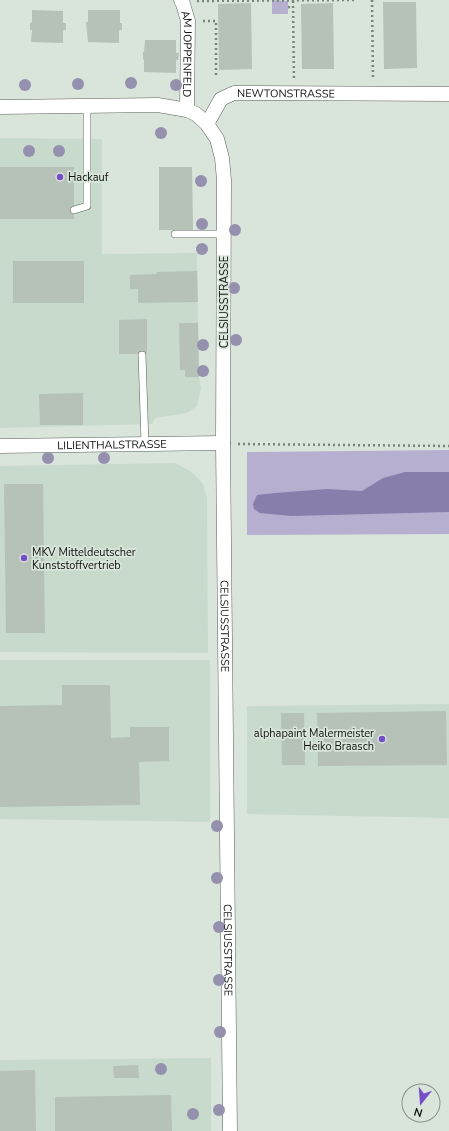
<svg xmlns="http://www.w3.org/2000/svg" width="449" height="1131" font-family="'Nunito Sans',sans-serif">
	<rect width="100%" height="100%" fill="#d9e5db"/>
	<g fill="#c8dacc">
		<path d="M0,138l102,1v115l95,-1 2,124 2,11 -4,18 -10,7 -32,5 -3,6 -152,4z"/>
		<path d="M175,463l17,9 11,12 4,13 1,156 -208,-1v-186z"/>
		<path d="M0,660h210v162l-210,-3z"/>
		<path d="M449,704v114l-202,-4v-108z"/>
		<path d="M211,1058v73h-211v-71z"/>
	</g>
	<g fill="#b6afd0">
		<path d="M272,0l16,1v13h-16z"/>
		<path d="M449,450v84l-202,1v-83z"/>
	</g>
	<path fill="#887eac" d="M405,472h44v40l-158,4 -31,-3 -6,-4 -1,-5 4,-9 18,-2 52,-4 35,2 21,-13z"/>
	<g fill="#b6c1b8">
		<path d="M383,2h33l1,66 -33,1z"/>
		<path d="M251,3l1,66 -33,1 -1,-66z"/>
		<path d="M333,3l1,66h-32l-1,-65z"/>
		<path d="M32,10l31,1v12h3v7h-3v13l-32,-1 1,-12h-2v-7l2,-1z"/>
		<path d="M88,10h32v13h2v7h-3v13l-31,-1 -2,-20h2z"/>
		<path d="M145,40h31v13h3l-1,7h-2v13l-32,-1v-12l-1,-1v-7h1z"/>
		<rect x="0" y="167" width="74" height="52"/>
		<path d="M159,167h33l1,63h-34z"/>
		<rect x="13" y="261" width="71" height="42"/>
		<path d="M197,271l1,31 -60,1v-14h-8v-14l26,-1 1,-2z"/>
		<path d="M147,319v35h-28v-34z"/>
		<path d="M179,323h19l1,54h-14v-7h-5z"/>
		<path d="M83,393v32h-43l-1,-31z"/>
		<path d="M4,484h39l2,149h-39z"/>
		<path d="M62,685h48l1,53 19,-1v-10h39v34l-30,1 1,43 -140,2v-101l62,-1z"/>
		<path d="M446,711l1,54 -129,1 -1,-53z"/>
		<path d="M281,713h23l1,52h-23z"/>
		<path d="M138,1065l1,13h-25l-1,-12z"/>
		<path d="M35,1070l1,61h-36v-60z"/>
		<path d="M171,1095l1,36h-117v-34z"/>
	</g>
	<g fill="none" stroke-linecap="round" stroke-linejoin="round">
		<g stroke="#576159" stroke-width="8">
			<g id="lane">
				<path d="M74,210l13,-4v-100"/>
				<path d="M175,234h49"/>
				<path d="M142,355l3,89"/>
			</g>
		</g>
		<g stroke="#576159" stroke-width="15">
			<g id="street">
				<path id="s1" d="M181,0l2,4 5,17 -1,89"/>
				<path id="s2" d="M0,107l158,-2 29,5 9,4 11,10 10,15 5,19 2,22 -1,263 7,688"/>
				<path id="s3" d="M207,124l14,-25 13,-6 215,1"/>
				<path id="s4" d="M0,446l223,-3"/>
			</g>
		</g>
		<g stroke="#7a827c" stroke-width="2.5" stroke-dasharray="2 3" stroke-linecap="butt">
			<path d="M372,0l1,79"/>
			<path d="M197,1l157,-1"/>
			<path d="M293,1l1,78"/>
			<path d="M288,7l5,1"/>
			<path d="M203,21h13v56"/>
			<path d="M238,444l211,2"/>
		</g>
		<use href="#lane" stroke="#fff" stroke-width="7"/>
		<use href="#street" stroke="#fff" stroke-width="14"/>
	</g>
	<g fill="#9490ae">
		<circle cx="131" cy="83" r="6"/>
		<circle cx="78" cy="84" r="6"/>
		<circle cx="25" cy="85" r="6"/>
		<circle cx="176" cy="85" r="6"/>
		<circle cx="161" cy="133" r="6"/>
		<circle cx="29" cy="151" r="6"/>
		<circle cx="59" cy="151" r="6"/>
		<circle cx="201" cy="181" r="6"/>
		<circle cx="202" cy="224" r="6"/>
		<circle cx="235" cy="230" r="6"/>
		<circle cx="202" cy="249" r="6"/>
		<circle cx="234" cy="288" r="6"/>
		<circle cx="236" cy="340" r="6"/>
		<circle cx="203" cy="345" r="6"/>
		<circle cx="203" cy="371" r="6"/>
		<circle cx="48" cy="458" r="6"/>
		<circle cx="104" cy="458" r="6"/>
		<circle cx="217" cy="826" r="6"/>
		<circle cx="217" cy="878" r="6"/>
		<circle cx="219" cy="927" r="6"/>
		<circle cx="219" cy="980" r="6"/>
		<circle cx="220" cy="1032" r="6"/>
		<circle cx="161" cy="1069" r="6"/>
		<circle cx="219" cy="1110" r="6"/>
		<circle cx="193" cy="1114" r="6"/>
	</g>
	<g fill="#764fc8" stroke="#d9e5db" stroke-width="1.5">
		<circle cx="60" cy="177" r="4"/>
		<circle cx="24" cy="558" r="4"/>
		<circle cx="382" cy="739" r="4"/>
	</g>
	<g text-anchor="middle" dominant-baseline="central" stroke-width="3.5" stroke-linejoin="round" paint-order="stroke">
		<g font-size="11" fill="#0e120f" stroke="#d9e5db">
			<text stroke="none"><textPath href="#s1" startOffset="55">AM JOPPENFELD</textPath></text>
			<text stroke="none"><textPath href="#s3" startOffset="95">NEWTONSTRASSE</textPath></text>
			<text transform="translate(224 302) rotate(-90)">CELSIUSSTRASSE</text>
			<text stroke="none"><textPath href="#s4" startOffset="112">LILIENTHALSTRASSE</textPath></text>
			<text stroke="none"><textPath href="#s2" startOffset="718">CELSIUSSTRASSE</textPath></text>
			<text stroke="none"><textPath href="#s2" startOffset="1042">CELSIUSSTRASSE</textPath></text>
		</g>
		<g font-size="11" fill="#0e120f" stroke="#d9e5db" text-anchor="start">
			<text x="68" y="177">Hackauf</text>
			<text x="32" y="552">MKV Mitteldeutscher<tspan x="32" dy="13">Kunststoffvertrieb</tspan></text>
			<text x="374" y="733" text-anchor="end">alphapaint Malermeister<tspan x="374" dy="13">Heiko Braasch</tspan></text>
		</g>
	</g>
	<g transform="translate(421 1103) rotate(197)"><circle r="19" fill="#d9e5db" stroke="#889189"/>
	<path d="M0-3L7 15L0 10L-7 15Z" fill="#764fc8"/>
	<text y="-6" font-size="11" font-weight="bold" text-anchor="middle" fill="#0e120f">N</text>
	</g>
</svg>
